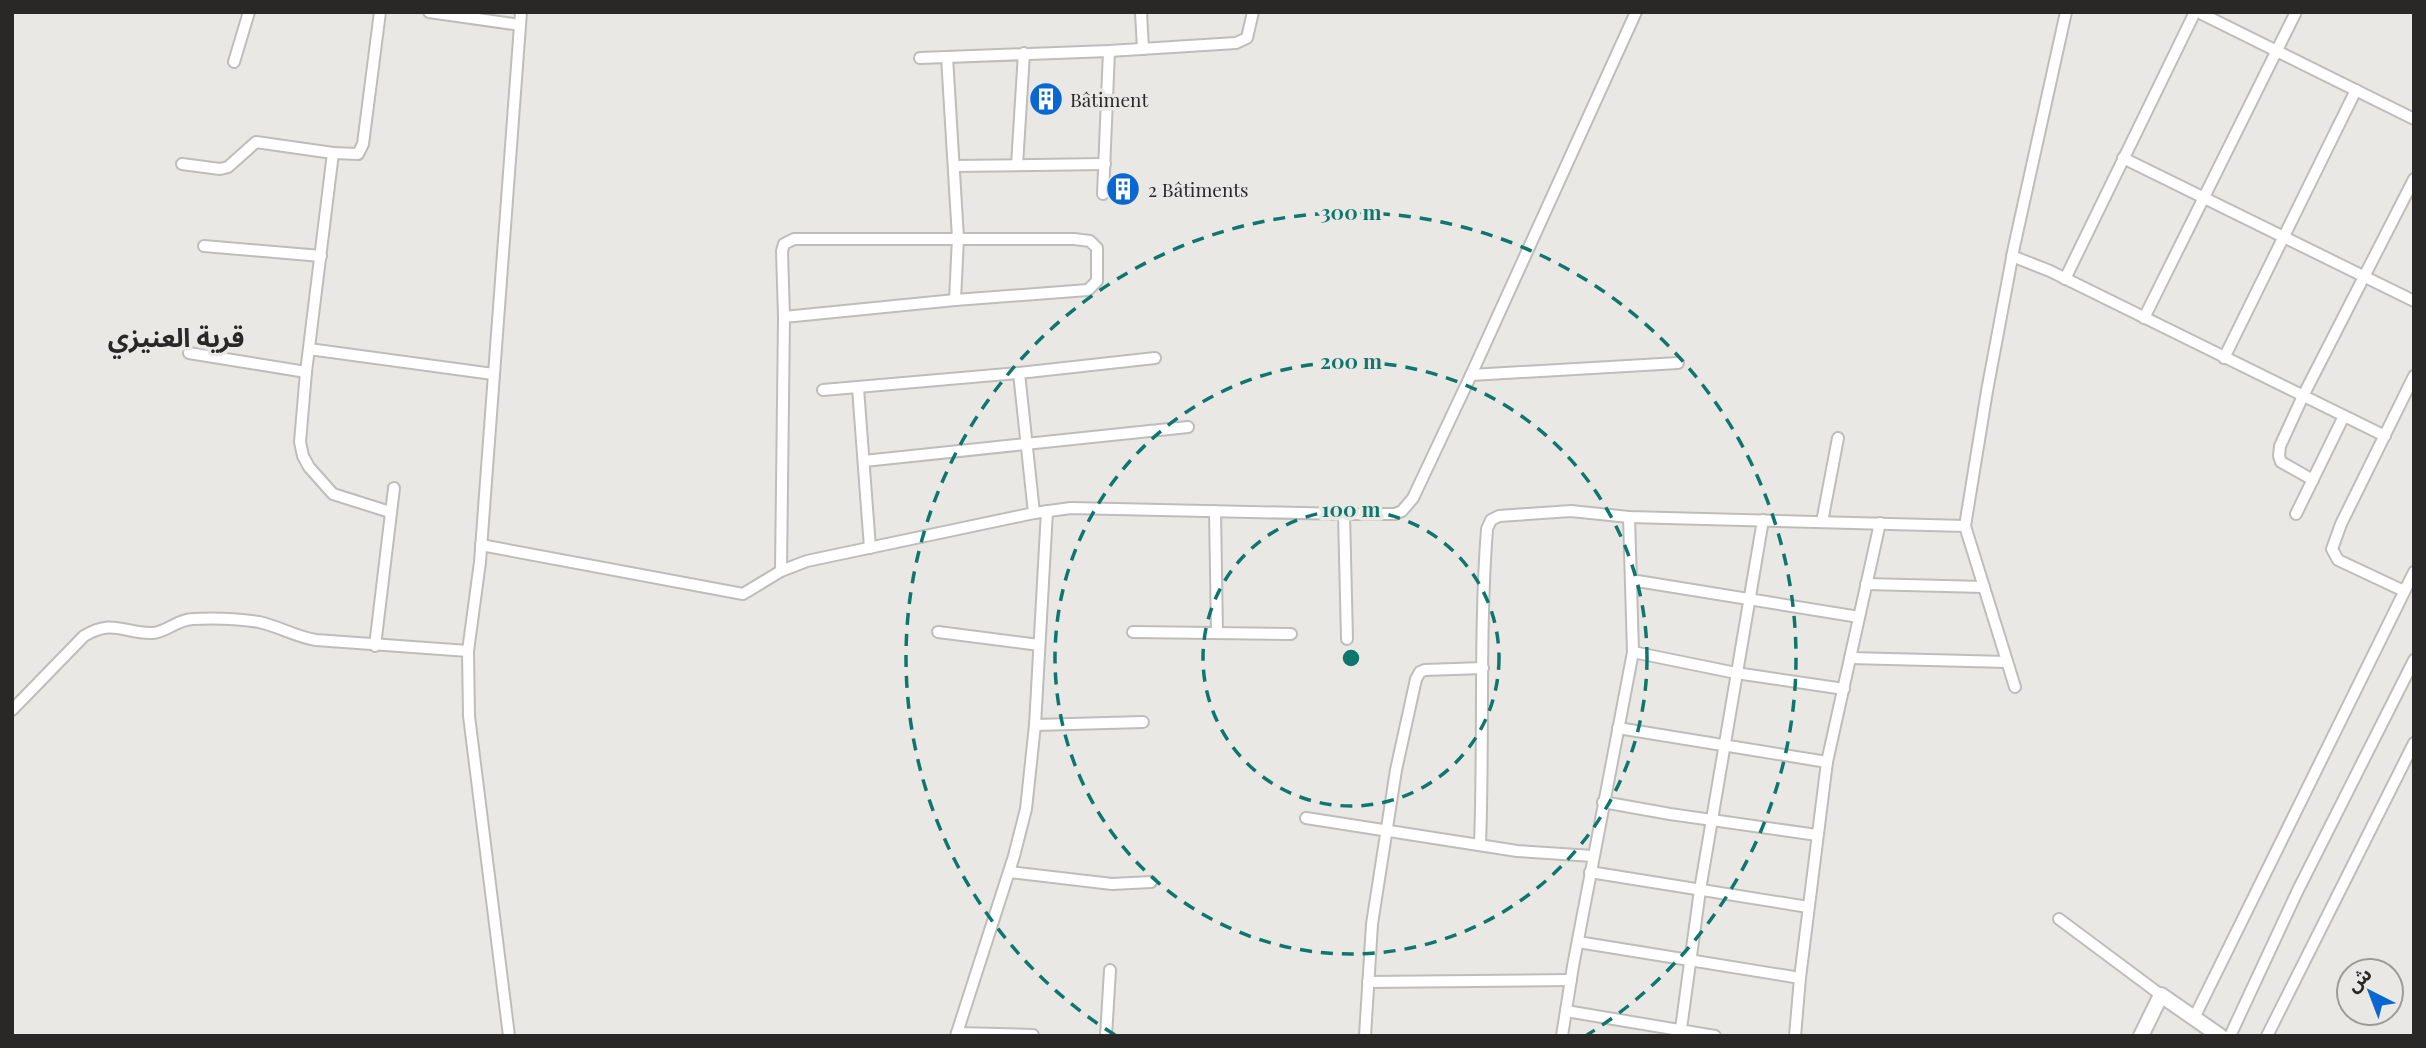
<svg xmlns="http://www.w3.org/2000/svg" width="2426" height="1048" font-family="'Playfair Display','Noto Sans Arabic',serif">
	<rect width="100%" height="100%" fill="#eae8e4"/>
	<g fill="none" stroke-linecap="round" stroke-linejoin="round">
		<g stroke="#bfbdb9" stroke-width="14">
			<g id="minor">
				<path d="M429,12l91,13"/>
				<path d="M1141,12l2,37"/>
				<path d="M2198,12l216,107"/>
				<path d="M947,57l11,181 -3,62"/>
				<path d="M920,58l189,-7 127,-8 11,-5 6,-26"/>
				<path d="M234,62l15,-50"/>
				<path d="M333,153l-27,219 -6,70 3,14 6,11 24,27 57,18"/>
				<path d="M2123,158l291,143"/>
				<path d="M182,164l38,5 8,-2 28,-25 77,11 25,1 5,-10 17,-132"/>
				<path d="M1017,165l7,-112"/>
				<path d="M954,166l151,-2"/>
				<path d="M1103,194l6,-143"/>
				<path d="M204,246l117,10"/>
				<path d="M2012,256l38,15 335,165"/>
				<path d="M2065,279l130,-267"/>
				<path d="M2144,318l152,-306"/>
				<path d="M309,349l184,25"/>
				<path d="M189,353l117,19"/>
				<path d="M2224,358l132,-268"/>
				<path d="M1019,373l15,140"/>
				<path d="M1471,375l207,-12"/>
				<path d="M858,388l12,160"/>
				<path d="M823,390l196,-17 136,-15"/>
				<path d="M864,461l324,-34"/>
				<path d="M2313,480l-32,-18 -2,-6 1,-10 23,-50 111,-217"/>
				<path d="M1215,511l2,122"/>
				<path d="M1344,514l3,125"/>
				<path d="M2296,514l48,-98"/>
				<path d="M1822,522l16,-84"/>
				<path d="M481,545l262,49 38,-23 26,-10 227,-48 37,-5 273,6h51l7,-3 11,-13 58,-123 165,-363"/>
				<path d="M781,571l3,-254 -2,-66 2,-7 10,-5h280l16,2 7,7v33l-9,9 -133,10 -171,17"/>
				<path d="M1631,580l228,37"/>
				<path d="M1866,584l118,3"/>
				<path d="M2404,591l-66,-31 -6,-11 9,-25 73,-148"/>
				<path d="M938,632l101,13"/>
				<path d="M1133,632l158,2"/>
				<path d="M375,646l19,-158"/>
				<path d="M1633,652l103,21 108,16"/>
				<path d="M1850,658l157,4"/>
				<path d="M2015,687l-50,-161 22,-135 27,-144 52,-235"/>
				<path d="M12,710l72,-74c30,-18 40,-2 69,-3 14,-1 25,-14 40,-14 21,-1 46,0 66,3 19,4 37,15 57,18l152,11"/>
				<path d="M1035,725l108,-3"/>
				<path d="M1618,728l209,34"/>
				<path d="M1603,802l67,12 147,21"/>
				<path d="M1306,818l211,33 76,5"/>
				<path d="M1480,844c4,-105 -1,-211 7,-315l4,-9 8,-4 72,-5 58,6 336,9"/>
				<path d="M1009,872l103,12 39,-2"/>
				<path d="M1590,872l218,35"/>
				<path d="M2059,919l102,76"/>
				<path d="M1578,942l222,36"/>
				<path d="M1368,982l203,-2"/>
				<path d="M1566,1011l149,25"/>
				<path d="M2194,1018l220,-446"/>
				<path d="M957,1033l76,2"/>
				<path d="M509,1036l-40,-320 -1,-65 12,-89 41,-550"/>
				<path d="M956,1036l58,-180 12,-47 9,-84 12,-214"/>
				<path d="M1106,1036l4,-66"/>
				<path d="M1365,1036l7,-112 24,-154 20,-91 4,-7 5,-2 58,-2"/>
				<path d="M1562,1036l11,-70 60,-314 -4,-135"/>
				<path d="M1680,1036l20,-146 63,-370"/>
				<path d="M1795,1036l5,-58 27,-216 53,-239"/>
				<path d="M2230,1036l68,-146 116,-230"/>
				<path d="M2267,1036l147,-293"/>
			</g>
		</g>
		<g stroke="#bfbdb9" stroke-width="18">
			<path id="tertiary" d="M2141,1036l20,-41 59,41"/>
		</g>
		<use href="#minor" stroke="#fff" stroke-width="10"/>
		<use href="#tertiary" stroke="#fff" stroke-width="14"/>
	</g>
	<g fill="none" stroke="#0f766e" stroke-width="3.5" stroke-dasharray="12 9">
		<circle cx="1351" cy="658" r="148"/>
		<circle cx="1351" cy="658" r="296"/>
		<path d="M1115 1035A445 445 0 1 1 1587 1035"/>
	</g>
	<defs>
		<g id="building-disc" transform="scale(1.75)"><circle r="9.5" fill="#0867d0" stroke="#eae8e4"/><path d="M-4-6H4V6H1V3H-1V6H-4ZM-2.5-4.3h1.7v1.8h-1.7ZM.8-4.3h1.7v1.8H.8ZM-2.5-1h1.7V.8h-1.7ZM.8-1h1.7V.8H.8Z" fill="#fff"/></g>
	</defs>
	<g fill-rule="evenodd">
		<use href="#building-disc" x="1046" y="99"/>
		<use href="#building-disc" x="1123" y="189"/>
	</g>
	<g text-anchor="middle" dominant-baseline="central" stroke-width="7" stroke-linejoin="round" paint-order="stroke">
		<g font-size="19" fill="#292827" stroke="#eae8e4" text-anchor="start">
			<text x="1070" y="99">Bâtiment</text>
			<text x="1148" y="189">2 Bâtiments</text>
		</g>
		<g font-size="26" font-weight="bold" fill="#292827" stroke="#eae8e4">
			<text x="176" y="336">قرية العنيزي</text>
		</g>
	</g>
	<circle cx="1351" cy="658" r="10" fill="#0f766e" stroke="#eae8e4" stroke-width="3.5"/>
	<g font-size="21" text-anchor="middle" font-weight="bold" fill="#0f766e" stroke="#eae8e4" stroke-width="7" stroke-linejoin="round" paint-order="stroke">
		<text x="1351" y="220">300 m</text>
		<text x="1351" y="369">200 m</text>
		<text x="1351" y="517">100 m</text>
	</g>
	<rect width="2426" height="1048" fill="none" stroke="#292827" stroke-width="28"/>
	<g transform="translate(2370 992) rotate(318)"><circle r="33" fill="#eae8e4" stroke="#9d9b98" stroke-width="2"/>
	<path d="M0-5L12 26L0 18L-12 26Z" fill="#0867d0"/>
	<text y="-10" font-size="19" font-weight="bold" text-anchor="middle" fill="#292827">ش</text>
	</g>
</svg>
